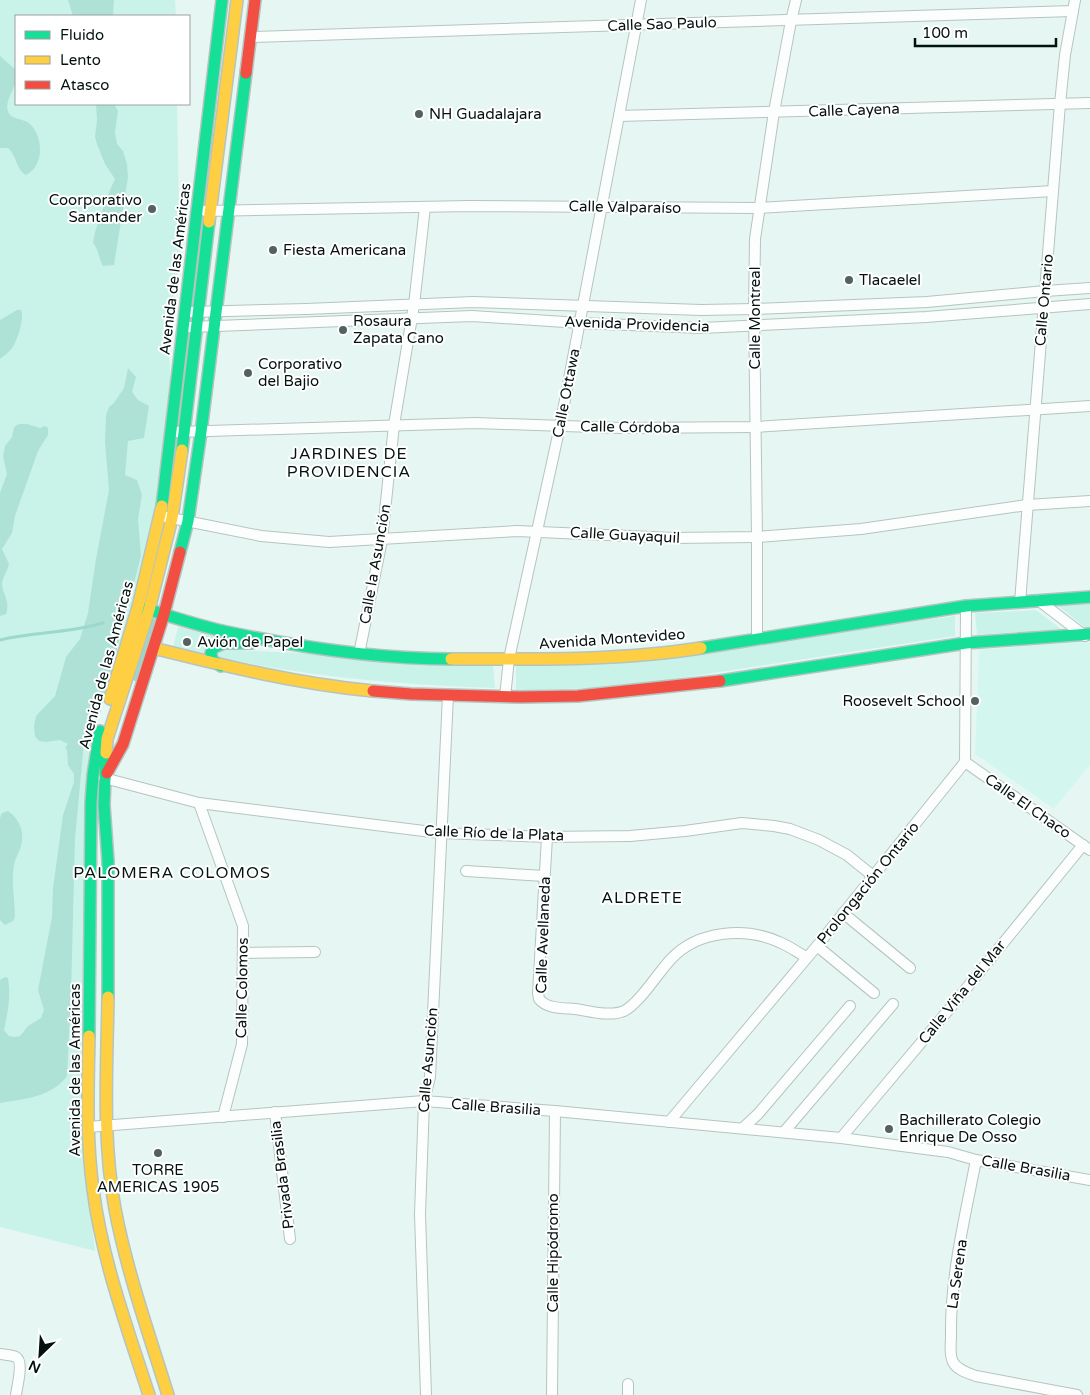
<svg xmlns="http://www.w3.org/2000/svg" width="1090" height="1395" font-family="'Varela Round',sans-serif">
	<rect width="100%" height="100%" fill="#e6f7f3"/>
	<path fill="#d3f7ef" d="M1086,641l4,2v122l-36,44 -79,-55 4,-104z"/>
	<g fill="#c9f3e9">
		<path d="M0,0h175l1,16h-160v88h161l3,152 -10,59 -1,36 6,117 -41,137 -44,133 1,39 -11,302 5,84 10,88 -95,-24z"/>
		<path d="M1090,602v27h-3l-31,-25z"/>
		<path d="M1036,610l25,19 -84,6 -2,-22z"/>
		<path d="M955,616v20l-288,44 -77,8 -74,3v-27l372,-39z"/>
		<path d="M178,627l51,13 -22,15 -34,-8z"/>
		<path d="M221,647l15,3 84,4 77,10 96,1 2,23c-93,-3 -186,-11 -278,-31v-9z"/>
	</g>
	<g fill="#afe2d7">
		<path d="M68,0h46l-1,16h-40z"/>
		<path d="M0,56l16,14c3,16 -12,29 -8,41 2,9 16,7 22,13 14,13 14,43 -4,51 -10,-5 -9,-19 -18,-27h-8z"/>
		<path d="M96,104h18l4,7 -3,21 2,12 6,7 4,13 1,13 -14,88 -11,1c-5,-9 -3,-14 -10,-23 1,-13 16,-52 22,-64l-10,-15 -8,-20 -2,-7 2,-17z"/>
		<path d="M17,310h4c4,8 -4,31 -9,38 -3,4 -8,8 -12,11v-39z"/>
		<path d="M128,368l8,9 -4,15 6,8 11,6 -5,32 -16,3 -3,34 12,5 5,15 -4,24 3,37 -41,158 -16,28 -9,97 -4,156 -4,81c-15,21 -43,23 -67,27v-123l5,-3 3,1c3,20 0,33 -4,52l5,6 6,1 5,-1 8,-10 13,-8 3,-8 -6,-20 14,-73 1,-29 10,-73 11,-33v-8l-6,-9 -1,-15 -2,-2 3,-4 -8,-4 -14,2 -7,-1 -4,-5 -1,-10 2,-10 19,-20 11,-39 14,-18 8,-26 8,-54 13,-69 -4,-47 1,-28 3,-8 5,-4 10,-15z"/>
		<path d="M19,424h8l13,4 5,-2 3,2v7l-10,16 -23,65 -3,17 -10,16 7,15c-1,6 -6,13 -7,19 0,12 9,17 4,31l-6,2v-123l7,-19 -4,-18 2,-10 7,-9 2,-10z"/>
		<path d="M8,811c12,8 17,22 13,35 -2,7 -6,13 -7,19 -3,17 1,35 1,52l-2,4 -8,4 -5,-5v-102l2,-5z"/>
	</g>
	<g fill="none" stroke-linecap="round" stroke-linejoin="round">
		<path stroke="#9cd8cb" stroke-width="3" d="M0,640c34,-8 69,-7 103,-17"/>
		<path stroke="#9cd8cb" stroke-width="10" d="M136,676l17,-52"/>
		<g stroke="#b5c4c0" stroke-width="12">
			<g id="street">
				<path d="M251,37l822,-26"/>
				<path d="M619,116l471,-13"/>
				<path d="M205,211l264,-5 290,2 294,-17"/>
				<path d="M192,312l114,-3 167,-7 228,8 53,-1 173,-7 118,-11 45,-3"/>
				<path d="M190,327l282,-11 108,7 122,5 224,-11 164,-13"/>
				<path d="M177,432l299,-9 145,5 134,-1 335,-21"/>
				<path d="M166,517l95,19 68,6 188,-11 157,7 83,-1 104,-8 166,-24 63,-4"/>
				<path d="M1038,600l47,36"/>
				<path d="M1020,602l40,-498 5,-49 10,-55"/>
				<path d="M757,639v-102l-3,-228 1,-70 19,-127 17,-91 5,-21"/>
				<path d="M359,654l23,-114 12,-115 20,-120 11,-98"/>
				<path d="M505,697l4,-38 51,-233 81,-426"/>
				<path d="M965,762l125,88"/>
				<path d="M104,778l95,25 241,30 107,4 83,-1 55,-5 57,-8 32,3 16,3 29,11 28,15 26,21"/>
				<path d="M199,803l44,123 -1,118 -19,73"/>
				<path d="M547,837l-9,156 1,6c8,10 24,9 36,10 14,2 35,8 49,2 16,-8 35,-40 48,-53 27,-28 74,-31 107,-16 10,4 18,10 27,15"/>
				<path d="M466,871l78,5"/>
				<path d="M843,913l67,55"/>
				<path d="M817,946l57,47"/>
				<path d="M243,953l72,-1"/>
				<path d="M275,1112l15,127"/>
				<path d="M669,1122l148,-176 148,-184 1,-156"/>
				<path d="M88,1127l336,-26 131,10 286,27 107,14 28,8 114,20"/>
				<path d="M743,1128l15,-14 92,-108"/>
				<path d="M784,1132l109,-128"/>
				<path d="M841,1138l115,-137 127,-156"/>
				<path d="M976,1160c-11,57 -26,117 -25,176 0,8 -2,18 2,26 4,8 15,11 23,14l101,19"/>
				<path d="M0,1354c5,1 12,1 16,3 8,5 1,29 0,38"/>
				<path d="M426,1395l-6,-181 4,-113 6,-24 18,-382"/>
				<path d="M552,1395l3,-284"/>
				<path d="M628,1395v-11"/>
			</g>
		</g>
		<g stroke="#b5c4c0" stroke-width="14">
			<g id="fast">
				<path d="M182,450l27,-228"/>
				<path d="M162,506l60,-506"/>
				<path d="M180,552l8,-31 13,-89 45,-359"/>
				<path d="M140,607c30,9 61,20 92,26 72,15 146,26 219,26"/>
				<path d="M701,648l265,-42 124,-9"/>
				<path d="M221,666l-9,-6 -1,-7 2,-5 11,-5h28"/>
				<path d="M720,681l246,-38 124,-9"/>
				<path d="M106,753l-2,52 4,56v136"/>
				<path d="M89,1036l2,-233 2,-28 7,-44"/>
			</g>
		</g>
		<g stroke="#b5c4c0" stroke-width="14">
			<g id="slow">
				<path d="M209,222l28,-222"/>
				<path d="M153,648c72,18 145,36 220,43"/>
				<path d="M451,659c83,0 168,2 250,-11"/>
				<path d="M110,699l28,-92 24,-101"/>
				<path d="M106,753l1,-14 42,-129 23,-92 10,-68"/>
				<path d="M108,997c-1,70 -6,142 7,212 12,63 34,125 53,186"/>
				<path d="M89,1036c-1,51 -3,102 4,153 9,71 34,138 56,206"/>
			</g>
		</g>
		<g stroke="#b5c4c0" stroke-width="14">
			<g id="jam">
				<path d="M246,73l9,-73"/>
				<path d="M373,691l38,3 109,3 58,-1 142,-15"/>
				<path d="M107,773l16,-29 41,-130 16,-62"/>
			</g>
		</g>
		<use href="#street" stroke="#fbfefd" stroke-width="10"/>
		<use href="#fast" stroke="#16e098" stroke-width="11"/>
		<use href="#slow" stroke="#ffcf43" stroke-width="11"/>
		<use href="#jam" stroke="#f24e42" stroke-width="11"/>
	</g>
	<g fill="#53625f" stroke="#fff" stroke-width="2">
		<circle cx="419" cy="114" r="5"/>
		<circle cx="152" cy="209" r="5"/>
		<circle cx="273" cy="250" r="5"/>
		<circle cx="849" cy="280" r="5"/>
		<circle cx="343" cy="330" r="5"/>
		<circle cx="248" cy="373" r="5"/>
		<circle cx="187" cy="642" r="5"/>
		<circle cx="975" cy="701" r="5"/>
		<circle cx="889" cy="1129" r="5"/>
		<circle cx="158" cy="1153" r="5"/>
	</g>
	<g text-anchor="middle" dominant-baseline="central" stroke-width="4" stroke-linejoin="round" paint-order="stroke">
		<g font-size="15" fill="#04120f" stroke="#fff">
			<text transform="translate(662 24) rotate(-2)">Calle Sao Paulo</text>
			<text transform="translate(854 110) rotate(-2)">Calle Cayena</text>
			<text transform="translate(625 207) rotate(1)">Calle Valparaíso</text>
			<text transform="translate(175 269) rotate(-83)">Avenida de las Américas</text>
			<text transform="translate(1044 300) rotate(-85)">Calle Ontario</text>
			<text transform="translate(755 318) rotate(-90)">Calle Montreal</text>
			<text transform="translate(637 324) rotate(2)">Avenida Providencia</text>
			<text transform="translate(566 393) rotate(-79)">Calle Ottawa</text>
			<text transform="translate(630 427) rotate(1)">Calle Córdoba</text>
			<text transform="translate(625 535) rotate(3)">Calle Guayaquil</text>
			<text transform="translate(375 564) rotate(-80)">Calle la Asunción</text>
			<text transform="translate(612 639) rotate(-4)">Avenida Montevideo</text>
			<text transform="translate(106 665) rotate(-75)">Avenida de las Américas</text>
			<text transform="translate(1028 806) rotate(35)">Calle El Chaco</text>
			<text transform="translate(494 833) rotate(2)">Calle Río de la Plata</text>
			<text transform="translate(868 883) rotate(-51)">Prolongación Ontario</text>
			<text transform="translate(543 935) rotate(-88)">Calle Avellaneda</text>
			<text transform="translate(242 988) rotate(-89)">Calle Colomos</text>
			<text transform="translate(962 992) rotate(-51)">Calle Viña del Mar</text>
			<text transform="translate(428 1060) rotate(-85)">Calle Asunción</text>
			<text transform="translate(75 1070) rotate(-90)">Avenida de las Américas</text>
			<text transform="translate(496 1107) rotate(4)">Calle Brasilia</text>
			<text transform="translate(1026 1168) rotate(10)">Calle Brasilia</text>
			<text transform="translate(282 1175) rotate(-97)">Privada Brasilia</text>
			<text transform="translate(553 1253) rotate(-90)">Calle Hipódromo</text>
			<text transform="translate(957 1274) rotate(-82)">La Serena</text>
		</g>
		<g font-size="15" fill="#04120f" stroke="#fff" text-anchor="start">
			<text x="429" y="114">NH Guadalajara</text>
			<text x="142" y="200" text-anchor="end">Coorporativo<tspan x="142" dy="17">Santander</tspan></text>
			<text x="283" y="250">Fiesta Americana</text>
			<text x="859" y="280">Tlacaelel</text>
			<text x="353" y="321">Rosaura<tspan x="353" dy="17">Zapata Cano</tspan></text>
			<text x="258" y="364">Corporativo<tspan x="258" dy="17">del Bajio</tspan></text>
			<text x="197" y="642">Avión de Papel</text>
			<text x="965" y="701" text-anchor="end">Roosevelt School</text>
			<text x="899" y="1120">Bachillerato Colegio<tspan x="899" dy="17">Enrique De Osso</tspan></text>
			<text x="158" y="1170" text-anchor="middle">TORRE<tspan x="158" dy="17">AMERICAS 1905</tspan></text>
		</g>
		<g font-size="16" letter-spacing="1" fill="#04120f" stroke="#fff">
			<text x="349" y="454">JARDINES DE<tspan x="349" dy="18">PROVIDENCIA</tspan></text>
			<text x="172" y="873">PALOMERA COLOMOS</text>
			<text x="642" y="898">ALDRETE</text>
		</g>
	</g>
	<rect x="15" y="15" width="175" height="90" fill="#ffffff" stroke="#9ba09f"/>
	<rect x="25" y="31" width="25" height="8" fill="#16e098" stroke="#9ba09f"/>
	<text x="60" y="40" font-size="15" fill="#04120f">Fluido</text>
	<rect x="25" y="56" width="25" height="8" fill="#ffcf43" stroke="#9ba09f"/>
	<text x="60" y="65" font-size="15" fill="#04120f">Lento</text>
	<rect x="25" y="81" width="25" height="8" fill="#f24e42" stroke="#9ba09f"/>
	<text x="60" y="90" font-size="15" fill="#04120f">Atasco</text>
	<g transform="translate(40 1355) rotate(205)" stroke="#ffffff" stroke-width="4" paint-order="stroke">
	<path d="M0-4L9 19L0 12L-9 19Z" fill="#04120f"/>
	<text y="-8" font-size="14" font-weight="bold" text-anchor="middle" fill="#04120f">N</text>
	</g>
	<path d="M915 38v8h141v-8" fill="none" stroke="#04120f" stroke-width="2.5"/>
	<text x="922" y="38" font-size="15" fill="#04120f" stroke="#ffffff" stroke-width="4" paint-order="stroke">100 m</text>
</svg>
